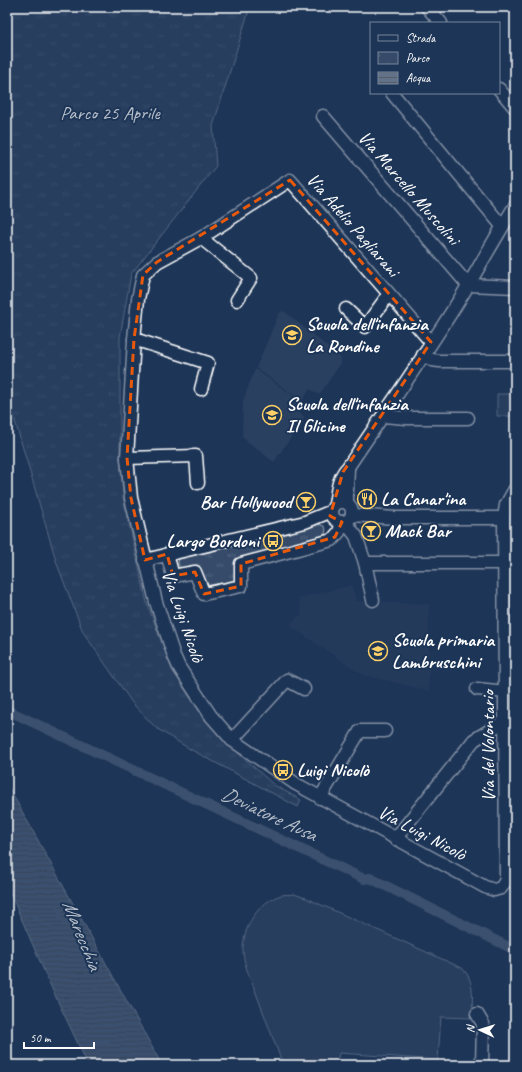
<svg xmlns="http://www.w3.org/2000/svg" width="522" height="1072" font-family="Caveat,sans-serif">
	<defs>
		<pattern id="park-tufts" width="24" height="20" patternUnits="userSpaceOnUse"><rect width="24" height="20" fill="#364b69"/><path d="M3 7l-1-3M5 7V3M7 7l1-3M15 17l-1-3M17 17v-4M19 17l1-3" fill="none" stroke="#546680"/></pattern>
		<pattern id="water-rules" width="6" height="5" patternUnits="userSpaceOnUse"><rect width="6" height="5" fill="#617289"/><path d="M0 2.5h6" fill="none" stroke="#555d67"/></pattern>
	</defs>
	<rect width="100%" height="100%" fill="#1d3557"/>
	<filter id="ink" filterUnits="userSpaceOnUse"><feTurbulence type="fractalNoise" baseFrequency=".025" numOctaves="2"/><feDisplacementMap in="SourceGraphic" scale="8" xChannelSelector="R" yChannelSelector="G"/><feConvolveMatrix kernelMatrix="1 2 1 2 8 2 1 2 1" color-interpolation-filters="sRGB"/></filter>
	<g filter="url(#ink)">
		<g fill="#2a4161">
			<path d="M284,311l56,46 1,6 -22,32 -9,-6 -8,12 -46,-33 23,-55z"/>
			<path d="M255,369l47,33 -2,3 2,2 -3,6 6,4 -31,45 -32,-25 1,-36z"/>
			<path d="M352,585l4,16 73,3v87l-66,-16 -72,-48v-4l11,-9 -4,-16z"/>
		</g>
		<g fill="#364b69" stroke="#9aa5b4">
			<path d="M515,392v24h-18v-22h16z"/>
			<path d="M294,894l12,4 156,70c14,13 10,33 10,50l-31,-1 -3,43 -99,-7 -2,12h-54c-9,-24 -18,-48 -27,-72 -5,-13 -12,-27 -13,-41 -1,-24 15,-51 39,-57 4,-1 8,0 12,-1z"/>
		</g>
		<g fill="url(#park-tufts)" stroke="#9aa5b4">
			<path d="M7,7h243l-37,119 3,40 -85,108 -11,63v120l3,40 24,106 25,67 33,50 33,33 36,32 27,15 -3,7 -110,-59 -32,-20 -23,-24 -50,-72 -26,-68 -50,-170z"/>
			<path d="M319,524l5,2 2,3 -1,5 -3,4 -85,23v19l-32,6 -23,-17 -4,-5 1,-6 5,-4z"/>
		</g>
		<path fill="url(#water-rules)" stroke="#a0aab8" d="M7,784l155,281h-74l-36,-76 -45,-103z"/>
		<g fill="none" stroke-linecap="round" stroke-linejoin="round">
			<path stroke="#617289" stroke-width="10" d="M7,710l357,169 6,-1 145,72"/>
			<g stroke="#fff" stroke-width="15">
				<g id="minor">
					<path d="M427,7l14,16"/>
					<path d="M499,89l16,19"/>
					<path d="M392,93l110,133"/>
					<path d="M323,116l145,169 47,2"/>
					<path d="M201,238l50,40 -14,22"/>
					<path d="M346,309l19,18 24,-33"/>
					<path d="M134,339l74,24 -7,26"/>
					<path d="M431,342l-141,-162 -89,58 -44,24 -14,13 -5,24 -4,40 -7,119 4,40 25,104 18,54 5,11 32,49 21,24 64,44 189,103 9,3 7,-2 5,-8 -2,-362 2,-13 9,-16"/>
					<path d="M423,355l9,5 7,1h76"/>
					<path d="M383,416l23,2h62"/>
					<path d="M127,458l69,-2 2,27"/>
					<circle cx="342" cy="512" r="10"/>
					<path d="M347,503v-11l1,-24"/>
					<path d="M335,505c2,-14 3,-28 13,-38 41,-61 83,-120 121,-183 15,-26 30,-52 46,-78"/>
					<path d="M352,515l43,3h109"/>
					<path d="M345,522l11,14 9,27 8,37"/>
					<path d="M167,554l6,22 22,-4 9,22 37,-8v-22l91,-24 7,-8 3,-10"/>
					<path d="M145,560l160,-38 27,-11"/>
					<path d="M365,563h139"/>
					<path d="M477,689l29,3"/>
					<path d="M232,740l55,-60 17,9"/>
					<path d="M320,798l40,-67h25"/>
					<path d="M395,839l79,-99 31,-19"/>
					<path d="M477,1014l6,10 -1,41"/>
				</g>
			</g>
			<use href="#minor" stroke="#1d3557" stroke-width="12"/>
		</g>
	</g>
	<path d="M0 0H522V1072H0ZM290,180l141,162 -88,130 -13,44 12,6 -7,15 -94,27v22l-37,8 -9,-22 -22,4 -6,-22 -22,6 -14,-62 -4,-40 7,-119 9,-64 14,-13z" fill="#1d3557" fill-opacity=".55" fill-rule="evenodd"/>
	<path fill="none" stroke="#e8590c" stroke-width="3" stroke-dasharray="8 5" stroke-linejoin="round" d="M290,180l141,162 -88,130 -13,44 12,6 -7,15 -94,27v22l-37,8 -9,-22 -22,4 -6,-22 -22,6 -14,-62 -4,-40 7,-119 9,-64 14,-13z"/>
	<defs>
		<g id="school-ring" transform="scale(1)"><circle r="9.5" fill="#1d3557" stroke="#ffd166" stroke-width="1.5"/><path d="M0-5L7-2L0 1L-7-2ZM-4 1L0 2.5L4 1V4Q0 6-4 4Z" fill="#ffd166"/></g>
		<g id="restaurant-ring" transform="scale(1)"><circle r="9.5" fill="#1d3557" stroke="#ffd166" stroke-width="1.5"/><path d="M-5-6h1v4h1v-4h1v4h1v-4h1v5L-1.5 .5V6h-2V.5L-5-1ZM5-6V6H3V1.5H1.5Q1.5-4 5-6Z" fill="#ffd166"/></g>
		<g id="bar-ring" transform="scale(1)"><circle r="9.5" fill="#1d3557" stroke="#ffd166" stroke-width="1.5"/><path d="M-6-5H6L.8 .8V4.5H3.5V6h-7V4.5H-.8V.8Z" fill="#ffd166"/></g>
		<g id="bus-ring" transform="scale(1)"><circle r="9.5" fill="#1d3557" stroke="#ffd166" stroke-width="1.5"/><path d="M-5-6H5V4H4V6H2V4H-2V6H-4V4H-5ZM-3.5-4V0h7V-4ZM-3.5 1.2v1.5H-2V1.2ZM2 1.2v1.5H3.5V1.2Z" fill="#ffd166"/></g>
	</defs>
	<g fill-rule="evenodd">
		<use href="#school-ring" x="292" y="335"/>
		<use href="#school-ring" x="272" y="415"/>
		<use href="#restaurant-ring" x="367" y="499"/>
		<use href="#bar-ring" x="306" y="502"/>
		<use href="#bar-ring" x="371" y="531"/>
		<use href="#bus-ring" x="273" y="541"/>
		<use href="#school-ring" x="378" y="651"/>
		<use href="#bus-ring" x="283" y="770"/>
	</g>
	<g text-anchor="middle" dominant-baseline="central" stroke-width="4" stroke-linejoin="round" paint-order="stroke">
		<g font-size="19" fill="#b9c0ca" stroke="#1d3557">
			<text x="110" y="113">Parco 25 Aprile</text>
		</g>
		<g font-size="19" fill="#fff" stroke="#1d3557">
			<text transform="translate(409 188) rotate(49)">Via Marcello Muscolini</text>
			<text transform="translate(353 225) rotate(49)">Via Adelio Pagliarani</text>
			<text transform="translate(183 616) rotate(71)">Via Luigi Nicolò</text>
			<text transform="translate(488 746) rotate(-90)">Via del Volontario</text>
			<text transform="translate(422 833) rotate(28)">Via Luigi Nicolò</text>
		</g>
		<g font-size="19" font-weight="bold" fill="#fff" stroke="#1d3557" text-anchor="start">
			<text x="306" y="324">Scuola dell'infanzia<tspan x="306" dy="22">La Rondine</tspan></text>
			<text x="286" y="404">Scuola dell'infanzia<tspan x="286" dy="22">Il Glicine</tspan></text>
			<text x="381" y="499">La Canar'ina</text>
			<text x="292" y="502" text-anchor="end">Bar Hollywood</text>
			<text x="385" y="531">Mack Bar</text>
			<text x="259" y="541" text-anchor="end">Largo Bordoni</text>
			<text x="392" y="640">Scuola primaria<tspan x="392" dy="22">Lambruschini</tspan></text>
			<text x="297" y="770">Luigi Nicolò</text>
		</g>
		<g font-size="20" font-style="italic" fill="#b8c0ca" stroke="#1d3557">
			<text transform="translate(269 814) rotate(25)">Deviatore Ausa</text>
			<text transform="translate(82 935) rotate(68)">Marecchia</text>
		</g>
	</g>
	<rect width="522" height="1072" fill="none" stroke="#1d3557" stroke-width="24"/>
	<rect x="12" y="12" width="498" height="1048" fill="none" stroke="#fff" stroke-width="1.5" filter="url(#ink)"/>
	<rect x="370" y="22" width="130" height="72" fill="#1d3557" stroke="#77869a"/>
	<rect x="378" y="35" width="20" height="6" fill="#1d3557" stroke="#77869a"/>
	<text x="406" y="42" font-size="12" fill="#ffffff">Strada</text>
	<rect x="378" y="52" width="20" height="12" fill="url(#park-tufts)" stroke="#77869a"/>
	<text x="406" y="62" font-size="12" fill="#ffffff">Parco</text>
	<rect x="378" y="72" width="20" height="12" fill="url(#water-rules)" stroke="#77869a"/>
	<text x="406" y="82" font-size="12" fill="#ffffff">Acqua</text>
	<g transform="translate(480 1030) rotate(274)" stroke="#1d3557" stroke-width="3" paint-order="stroke">
	<path d="M0-3L7 15L0 10L-7 15Z" fill="#ffffff"/>
	<text y="-6" font-size="11" font-weight="bold" text-anchor="middle" fill="#ffffff">N</text>
	</g>
	<path d="M24 1042v6h70v-6" fill="none" stroke="#ffffff" stroke-width="2"/>
	<text x="30" y="1042" font-size="12" fill="#ffffff" stroke="#1d3557" stroke-width="3" paint-order="stroke">50 m</text>
</svg>
